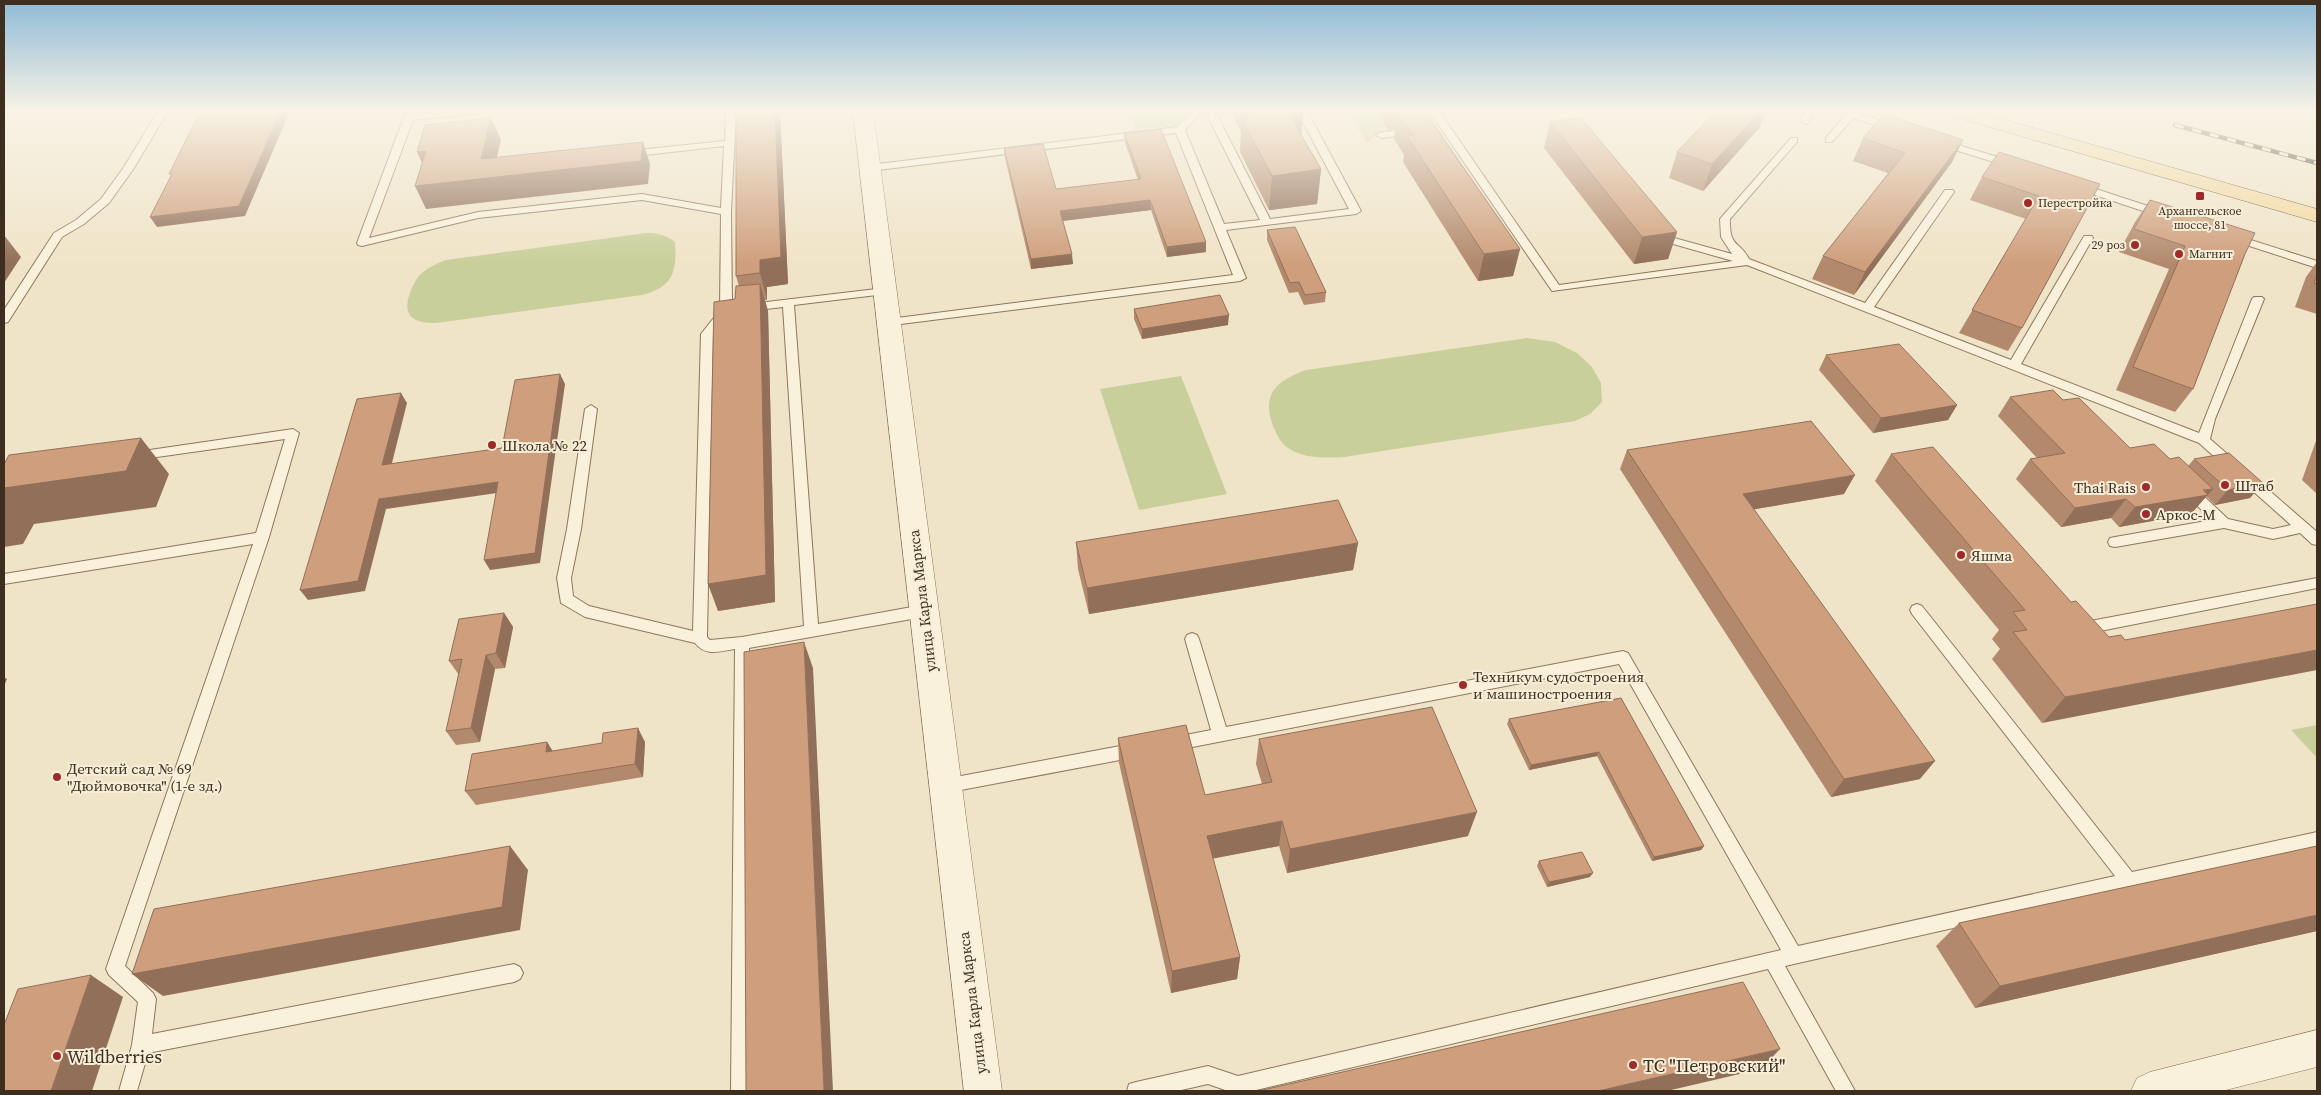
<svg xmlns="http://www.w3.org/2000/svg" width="2321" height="1095" font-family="'Source Serif 4',serif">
	<rect width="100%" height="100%" fill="#f0e4c8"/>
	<g fill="#c9cf9b">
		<path d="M1128,111h64l-14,15 -43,4z"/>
		<path d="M1347,111h29l10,15 -19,17z"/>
		<path d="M646,233c11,0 20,2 29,9 2,30 -2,45 -33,53l-206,28c-24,0 -35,-8 -25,-33 3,-6 6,-13 11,-17 7,-6 15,-10 24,-13z"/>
		<path d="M1527,338l28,4 22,11 15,14 9,16 1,19 -12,12 -15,7 -231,36c-18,1 -40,2 -56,-9 -7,-4 -12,-15 -15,-22 -12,-33 4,-45 33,-56z"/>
		<path d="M1181,376l46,118 -88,16 -39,-121z"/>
		<path d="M2317,725v33l-26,-28z"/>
	</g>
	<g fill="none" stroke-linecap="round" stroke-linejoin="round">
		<g stroke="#8d765c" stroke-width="2">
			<g id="service">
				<path d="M158,111h10l-34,57 -25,35 -25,21 -22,13 -54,85 -4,1v-13l50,-77 22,-13 25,-21 23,-32z"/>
				<path d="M447,111h32l-5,3 -61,6 -44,118 109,-26 164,-18 79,14 3,-62 -96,11 -5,-3 5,-3 97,-10 1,-30h10l-5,101 1,94 153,-18 6,3 -6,3 -91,11 24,319 105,-19 5,2 2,4 -2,4 -5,2 -174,31v443h-18l4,-442c-16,2 -29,8 -40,-6l-110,-26 -24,-14 -4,-25 10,-49 18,-120 6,-4 6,4 -16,120 -10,49 2,18 16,10 104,25 8,-297 19,-24 1,-96 -79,-14 -164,18 -116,28 -4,-1 -1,-2 47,-126 5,-3zM783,307l21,319 -62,11 -32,3 -3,-3 6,-303 17,-21z"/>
				<path d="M1193,111h10l-18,19 39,94 36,-4 -55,-109h10l55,108 79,-10 -52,-98h10l54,100 -5,3 -130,16 20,48 -6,3 -355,45 -2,-3 6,-4 344,-44 -57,-142 -306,38 -5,-3 5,-3 307,-38z"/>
				<path d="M1429,111h10l120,174 174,-24 -74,-21 -5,-8 5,-3 4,1 4,6 65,18 -11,-17 -1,-18 71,-81h6v4l-67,77c-1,29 10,22 19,40l116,44 80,-113h8l1,2 -80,115 137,53 72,-122 1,-2h8l1,2 -72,126 178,69 53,-134 2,-2h8l2,2 -49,120 -5,20 107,93v13l-5,-1 -12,-11 -27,6 -49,-11 -109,19 -5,-1 -2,-4 2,-4 5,-1 97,-17 -29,-28 -2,-3 7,-5 5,2 35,33 45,10 18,-4 -92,-82 -452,-178 -195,26z"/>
				<path d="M1556,111h10l18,23 -2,2h-6z"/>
				<path d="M1805,111h10l-7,12 -3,1 -5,-3z"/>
				<path d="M1851,111l45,15 2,2 -5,3 -40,-13 -21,24h-6v-4l22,-26z"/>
				<path d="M1411,129l3,1v4l-33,4 -5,-3 5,-3z"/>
				<path d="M1942,140l72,22 1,2 -5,3 -71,-22v-4z"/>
				<path d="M2078,183l88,29 1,2 -5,3 -4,-1 -84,-28v-4z"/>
				<path d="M2232,234l85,27v7l-89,-29 -1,-2z"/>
				<path d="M293,429l6,4 -30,104 -144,429 28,27 3,6 -4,35 362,-70 6,3 3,6 -3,6 -6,3 -366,71 -11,38h-18l13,-46 6,-43 -29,-27 -3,-6 147,-425 -249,40v-10l252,-41 29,-94 -149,21 -6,-4 6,-4z"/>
				<path d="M2317,578v10l-237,47 -5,-2 -2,-4 2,-4 5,-2z"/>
				<path d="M1917,604l5,2 210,266 185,-40v14l-532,120 70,125h-19l-68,-122 -516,122h-24l-20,-7 -31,7h-50l2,-7 7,-2 72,-16 30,10 543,-126 -162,-286 -447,87 -6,-2 -2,-5 2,-5 45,-9 -26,-91 2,-4 5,-2 5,2 2,4 27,88 397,-76 5,2 170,293 317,-70 -203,-262 -2,-4 2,-4z"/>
				<path d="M1136,743l6,2 2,5 -2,5 -6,2 -191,36 -6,-2 -2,-5 2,-5 6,-2z"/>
			</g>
		</g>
		<g stroke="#8d765c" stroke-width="1">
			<path id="minor" d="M2317,1030v37l-95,24h-91l6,-13 13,-6z"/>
		</g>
		<g stroke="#8d765c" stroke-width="1">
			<path id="tertiary" d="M853,111h20l129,980h-38z"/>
		</g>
		<g stroke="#5b4430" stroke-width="1">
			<path id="primary" d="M1945,111h29l343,98v13l-369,-107z"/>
		</g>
		<use href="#service" fill="#faf1dc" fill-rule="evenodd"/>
		<use href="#minor" fill="#faf1dc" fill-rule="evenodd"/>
		<use href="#tertiary" fill="#faf1dc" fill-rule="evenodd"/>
		<use href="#primary" fill="#f3d9a0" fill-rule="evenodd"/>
		<g stroke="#3d2e20" stroke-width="4.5">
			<path id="rail" d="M2175,125l142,38"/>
		</g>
		<use href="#rail" stroke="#f7eed8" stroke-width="3" stroke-dasharray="9" stroke-linecap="butt"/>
	</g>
	<g fill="#b2896c">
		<path d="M736,111h44l8,173 -21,3v13h-2l3,11 7,291 -57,9 17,-312 4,-13 -3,-10z"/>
		<path d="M1230,111h71v24l20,34 -4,35 -48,6 -29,-58 1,-21z"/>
		<path d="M1376,111h50v1l94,137 -7,27 -35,5 -75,-119 1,-7 -10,-16 1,-10 -7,1z"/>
		<path d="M1716,111h50l-6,16 -57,64 -34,-13 8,-26z"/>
		<path d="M1550,122l127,110 -9,27 -34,5 -90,-116z"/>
		<path d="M1124,133l82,109v10l-39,5 -16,-47 -88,11 10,43 -42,5 -26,-111 -1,-10 52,41 82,-9 -13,-37z"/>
		<path d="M1863,138l100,2 -11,22 -98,133 -42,-16 11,-23 65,-83 -35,-12z"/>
		<path d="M1982,177l118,7 -78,144 -14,23 -49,-18 67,-114 -56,-19z"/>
		<path d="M2150,200l95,54 -52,135 -18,23 -59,-22 53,-121 -50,-17 16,-30z"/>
		<path d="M1267,230l59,62 -1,10 -21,3 -6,-13 -9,1 -22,-53z"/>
		<path d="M2317,262v52l-22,-7 11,-30z"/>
		<path d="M1134,309l94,16 -86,14 -8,-20z"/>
		<path d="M1826,355l131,50 -9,15 -75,13 -54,-63z"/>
		<path d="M2010,397l53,3 67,48 40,11 18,7 6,-7 69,24 -13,15 -35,7 -9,-9 -15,18 -72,13 -8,-9 -50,9 -45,-48 14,-20 7,-1 -39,-42z"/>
		<path d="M2317,438v56l-15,-14z"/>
		<path d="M1627,450l217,44 -90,15 166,270 -89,18 -211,-328z"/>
		<path d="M1891,454l180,148 38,35 12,-2 -79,88 -50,-64 8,-10 -8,-10 7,-9 -124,-149z"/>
		<path d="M1076,542l282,1 -5,27 -264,44 -11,-45z"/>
		<path d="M504,613l9,14 -8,41 -10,1 -15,73 -24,3 -10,-14 13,-56 -10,-14z"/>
		<path d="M1621,698l83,148 -3,4 -49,11 -55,-105 -68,14 -22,-46 2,-5z"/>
		<path d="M1118,738l87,57 57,-11 -6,-20 3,-25 209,97 -181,37 -8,-27 -66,12 27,99 -3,22 -66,14 -52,-230z"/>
		<path d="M547,742l5,9 93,-9 -2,35 -167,28 -11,-14z"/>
		<path d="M2317,846v85l-342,77 -39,-62 23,-23z"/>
		<path d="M1539,861l51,16 -43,10 -10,-21z"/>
	</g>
	<g fill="#916f58">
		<path d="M281,111h9l-45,105 -88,11 -7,-10z"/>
		<path d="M775,111h5l8,173 -21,3v13l-7,-27v-13z"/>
		<path d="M1761,111h5l-6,16 -57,64 9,-27z"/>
		<path d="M1303,114l-3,34 -10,-32z"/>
		<path d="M491,118l10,22 -9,38 151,-36 7,22 -2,20 -222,25 -11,-23 66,-27z"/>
		<path d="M1963,140l-11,22 -98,133 11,-23z"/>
		<path d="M426,151l1,23 -10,-22z"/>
		<path d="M1321,169l-4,35 -48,6 3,-34z"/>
		<path d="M1150,200l1,10 -90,11 -1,-10z"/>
		<path d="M1677,232l-9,27 -34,5 8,-27z"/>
		<path d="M4,235l17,22 -17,26z"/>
		<path d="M1206,242v10l-39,5v-10z"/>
		<path d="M1520,249l-7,27 -35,5 6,-27z"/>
		<path d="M1072,254l1,10 -42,5v-10z"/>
		<path d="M760,284l8,27 7,291 -57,9 -10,-27z"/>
		<path d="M1229,315l-1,10 -86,14v-10z"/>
		<path d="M560,374l5,10 -25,179 -50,7 -6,-10z"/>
		<path d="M401,393l6,10 -18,72 -7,-10z"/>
		<path d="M1957,405l-9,15 -75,13 8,-15z"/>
		<path d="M141,438l28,36 -13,33 -122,17 -11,20 -19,3v-59z"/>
		<path d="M1855,475l-11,19 -111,19 10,-19z"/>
		<path d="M498,482l6,10 -118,17 -21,82 -57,9 -8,-10 79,-91z"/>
		<path d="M2263,483l-13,15 -35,7 13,-15z"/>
		<path d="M2213,489l-22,25 -72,13 16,-20z"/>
		<path d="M2126,499l-15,19 -50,9 14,-19z"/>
		<path d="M1358,543l-5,27 -264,44 -2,-26z"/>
		<path d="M504,613l9,14 -8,41 -9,-15z"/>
		<path d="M804,642l9,26 20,423h-9z"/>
		<path d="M2317,650v20l-275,53 23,-26z"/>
		<path d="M486,655l9,14 -15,73 -9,-14z"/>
		<path d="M4,677l3,2 -3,7z"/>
		<path d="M638,728l7,14 -2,35 -8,-13z"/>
		<path d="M547,742l9,14 -10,-4z"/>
		<path d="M1599,752l-2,4 -68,14 2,-5z"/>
		<path d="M1935,761l-15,18 -89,18 13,-18z"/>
		<path d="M1477,812l-9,24 -181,37 3,-24z"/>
		<path d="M1282,821l-3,25 -73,14 1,-24z"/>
		<path d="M510,846l18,24 -8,60 -357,66 -31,-22z"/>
		<path d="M1704,846l-3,4 -49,11 2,-4z"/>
		<path d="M1593,873l-3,4 -43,10 2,-5z"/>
		<path d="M2317,915v16l-342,77 25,-22z"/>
		<path d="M1240,957l-3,22 -66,14 1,-22z"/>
		<path d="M91,975l32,22 -31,94h-41z"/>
		<path d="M1780,1049l-19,20 -94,22h-69z"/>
	</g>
	<g fill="#cf9f7d" stroke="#916f58">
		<path d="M212,111h69l-42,95 -89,11 22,-43h-3l31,-62z"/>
		<path d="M736,111h39l6,146 -21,3v13l-24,3z"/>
		<path d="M1250,111h51l2,3 -13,2 31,53 -49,7 -31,-58 12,-1z"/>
		<path d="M1420,111h4l96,138 -36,5 -77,-118 6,-1 -15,-22z"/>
		<path d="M1716,111h45l-49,53 -35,-12z"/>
		<path d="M1884,114l79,26 -98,132 -42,-16 82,-103 -42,-15z"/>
		<path d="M491,118l-10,41 162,-17 -2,19 -226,25 11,-35 -9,1 8,-27z"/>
		<path d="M1581,118l96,114 -35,5 -92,-115z"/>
		<path d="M1161,129l45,113 -39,5 -17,-47 -90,11 12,43 -41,5 -27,-111 39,-4 13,45 85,-10 -17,-46z"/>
		<path d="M1999,152l101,32 -78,144 -50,-18 67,-114 -57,-19z"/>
		<path d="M2150,200l105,33 -10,21 -52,135 -60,-22 52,-121 -51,-17z"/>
		<path d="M1295,227l31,65 -21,3 -6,-13 -9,1 -23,-53z"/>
		<path d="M2317,274v10l-3,-1z"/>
		<path d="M760,284l6,291 -58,9 6,-282 21,-3 1,-13z"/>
		<path d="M1220,295l9,20 -87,14 -8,-20z"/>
		<path d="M1899,344l58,61 -76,13 -55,-63z"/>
		<path d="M560,374l-25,179 -51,7 14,-78 -119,17 -21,82 -58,9 57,-191 44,-6 -19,72 120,-17 13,-68z"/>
		<path d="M2053,390l10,10 16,-2 51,50 24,-4 16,15 9,-2 34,32 -10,1 5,5 -73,12 -9,-8 -51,9 -45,-49 35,-6 -55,-56z"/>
		<path d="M1811,421l44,54 -112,19 192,267 -91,18 -217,-329z"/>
		<path d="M141,438l-15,33 -122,17v-24l5,-9z"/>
		<path d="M1933,447l138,155 5,-1 33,36 12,-2 4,5 192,-36v46l-252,47 -52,-65 14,-2 -14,-18 12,-2 -134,-156z"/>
		<path d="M2229,453l34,30 -35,7 -34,-31z"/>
		<path d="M1338,500l20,43 -271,45 -11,-46z"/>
		<path d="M504,613l-8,40 -10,2 -15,73 -25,3 16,-72 -13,2 10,-42z"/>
		<path d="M804,642l20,449h-78l-2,-439z"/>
		<path d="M1621,698l83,148 -50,11 -55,-105 -68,13 -22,-46z"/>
		<path d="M1432,707l45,105 -187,37 -8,-28 -75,15 33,121 -68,14 -54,-233 68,-13 19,70 67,-13 -13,-43z"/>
		<path d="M638,728l-3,36 -170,27 7,-37 75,-12 -1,10 56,-9 1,-10z"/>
		<path d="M510,846l-8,61 -370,67 22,-65z"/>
		<path d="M2317,846v69l-317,71 -41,-63z"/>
		<path d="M1582,852l11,21 -44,9 -10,-21z"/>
		<path d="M91,975l-40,116h-47v-66l14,-36z"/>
		<path d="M1743,982l37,67 -182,42h-340z"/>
	</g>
	<linearGradient id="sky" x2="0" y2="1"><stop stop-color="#8fbad6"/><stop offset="0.42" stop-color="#f8f3e6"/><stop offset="1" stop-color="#f8f3e6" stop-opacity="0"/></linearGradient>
	<rect width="2321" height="264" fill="url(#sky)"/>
	<g fill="#9e2a2b" stroke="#f7eed8" stroke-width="2">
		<rect x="2195" y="191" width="10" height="10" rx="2.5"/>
		<circle cx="2028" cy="203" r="5"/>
		<circle cx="2135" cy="245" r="5"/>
		<circle cx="2179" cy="254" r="5"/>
		<circle cx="492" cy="445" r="5"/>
		<circle cx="2225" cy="485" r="5"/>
		<circle cx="2146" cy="487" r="5"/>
		<circle cx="2146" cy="514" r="5"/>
		<circle cx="1961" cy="555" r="5"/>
		<circle cx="1463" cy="685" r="5"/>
		<circle cx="57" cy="777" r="5"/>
		<circle cx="57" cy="1056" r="5"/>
		<circle cx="1633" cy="1065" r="5"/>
	</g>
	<g text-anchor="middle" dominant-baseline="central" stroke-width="4" stroke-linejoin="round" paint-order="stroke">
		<g font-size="12" fill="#3d2e20" stroke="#f7eed8" text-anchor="start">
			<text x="2038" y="203">Перестройка</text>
			<text x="2200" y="211" text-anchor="middle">Архангельское<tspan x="2200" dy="14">шоссе, 81</tspan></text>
			<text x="2125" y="245" text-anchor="end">29 роз</text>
			<text x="2189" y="254">Магнит</text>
		</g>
		<g font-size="15" fill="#3d2e20" stroke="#f7eed8" text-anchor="start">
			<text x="502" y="445">Школа № 22</text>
			<text x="2235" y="485">Штаб</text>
			<text x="2136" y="487" text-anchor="end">Thai Rais</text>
			<text x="2156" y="514">Аркос-М</text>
			<text x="1971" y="555">Яшма</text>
			<text x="1473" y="676">Техникум судостроения<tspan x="1473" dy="17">и машиностроения</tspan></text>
			<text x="67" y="768">Детский сад № 69<tspan x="67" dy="17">"Дюймовочка" (1-е зд.)</tspan></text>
		</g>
		<g font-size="15" fill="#3d2e20" stroke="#f7eed8">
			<text transform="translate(922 601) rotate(-97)">улица Карла Маркса</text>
			<text transform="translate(972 1003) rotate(-97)">улица Карла Маркса</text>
		</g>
		<g font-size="18" fill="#3d2e20" stroke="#f7eed8" text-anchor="start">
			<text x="67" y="1056">Wildberries</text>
			<text x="1643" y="1065">ТС "Петровский"</text>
		</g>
	</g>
	<rect width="2321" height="1095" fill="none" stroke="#3d2e20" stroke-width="10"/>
</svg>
